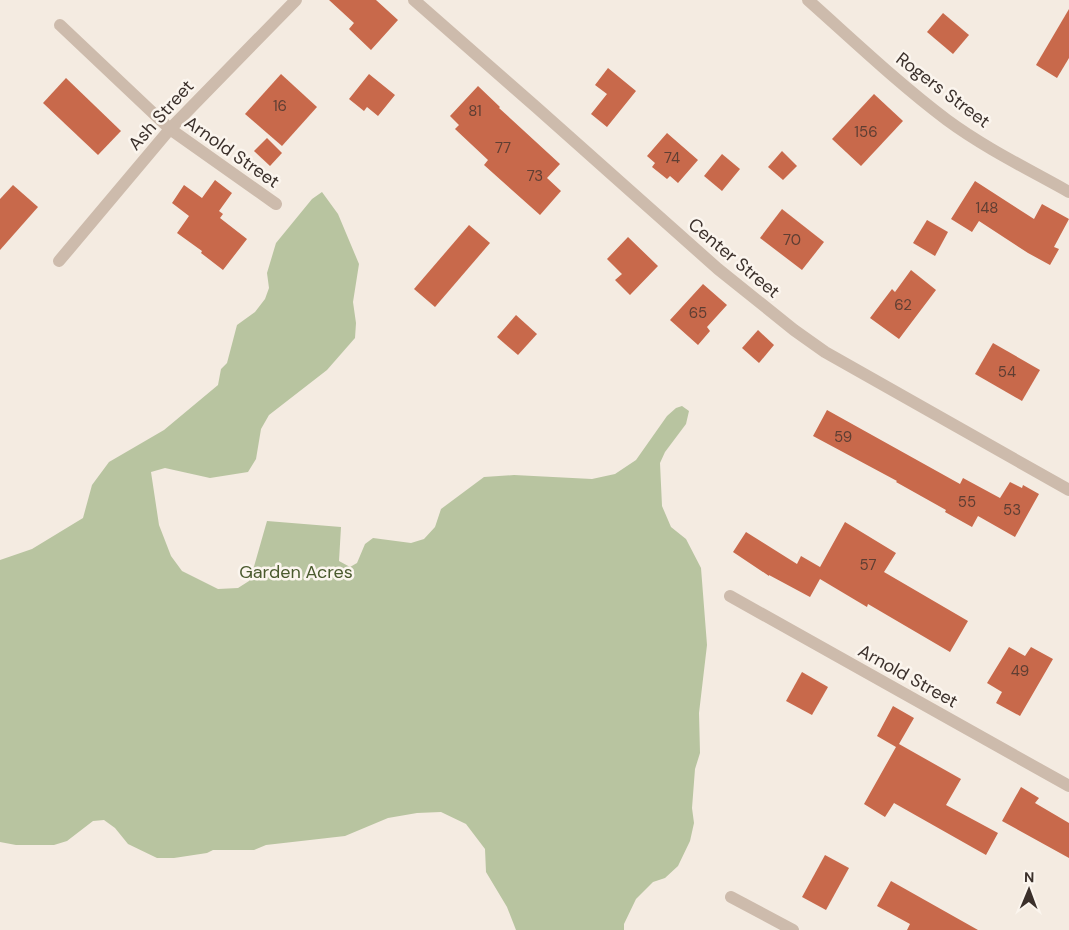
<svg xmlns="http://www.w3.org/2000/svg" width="1069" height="930" font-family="'DM Sans',sans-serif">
	<rect width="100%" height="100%" fill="#f4ebe1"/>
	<path fill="#b8c4a0" d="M322,192l16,22 21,50 -6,38 3,21 -1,15 -28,32 -58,45 -8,14 -5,30 -8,13 -38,6 -45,-10 -14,4 8,53 12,31 11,15 36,18 20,-1 11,-7 2,-4 16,-56 74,6 -2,34 11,6 7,-4 8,-19 8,-6 38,5 13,-4 11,-12 6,-18 43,-32 30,-2 78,4 23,-5 21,-14 31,-44 9,-8 6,-2 7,5 -3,13 -21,28 -5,11 2,43 9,21 15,12 15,29 6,77 -8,68 1,40 -5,16 -3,39 2,15 -4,18 -12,25 -13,12 -12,4 -17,17 -12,25v6h-108l-9,-23 -21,-35 -1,-23 -19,-25 -25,-12 -24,1 -29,5 -43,18 -79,9 -12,5h-41l-6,3 -33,5h-17l-29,-14 -13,-16 -11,-8 -11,1 -26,20 -13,4h-38l-16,-3v-282l32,-11 51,-31 9,-33 17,-23 55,-32 54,-45 3,-16 6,-6 10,-38 18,-13 10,-13 4,-11 -2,-15 9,-30 36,-44z"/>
	<g fill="#c8694b">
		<path d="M329,0h47l22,20 -27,30 -22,-21 5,-6z"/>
		<path d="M1069,9v49l-12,20 -21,-13z"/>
		<path d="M943,13l26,22 -16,19 -26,-22z"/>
		<path d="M608,68l28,23 -29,36 -16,-13 16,-20 -12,-9z"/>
		<path d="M281,74l36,33 -35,39 -37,-32z"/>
		<path d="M369,74l26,21 -17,21 -11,-9 -3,4 -15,-12z"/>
		<path d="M66,78l55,53 -23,24 -55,-52z"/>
		<path d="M478,86l22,21 -1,1 61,56 -13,14 14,13 -21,24 -56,-50 4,-5 -33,-31 4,-4 -9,-9z"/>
		<path d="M874,94l29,27 -42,45 -29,-27z"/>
		<path d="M667,133l31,27 -20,23 -8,-7 -3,3 -15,-12 3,-4 -8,-7z"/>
		<path d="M267,138l15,15 -12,13 -16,-15z"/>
		<path d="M782,151l15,15 -14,14 -15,-13z"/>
		<path d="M722,154l18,15 -18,22 -18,-15z"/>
		<path d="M215,180l17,13 -13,18 4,3 -3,4 27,21 -24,31 -22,-17 1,-2 -25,-18 12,-17 -17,-13 12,-18 18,13z"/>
		<path d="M975,181l59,38 8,-15 27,15 -15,28 5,2 -9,16 -22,-12 -49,-32 -7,11 -21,-13z"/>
		<path d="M13,185l25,22 -38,43v-51z"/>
		<path d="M782,209l42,33 -22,28 -42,-32z"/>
		<path d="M927,220l21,12 -13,24 -22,-13z"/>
		<path d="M469,225l21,18 -55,64 -21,-18z"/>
		<path d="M628,237l30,29 -28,29 -15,-15 7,-6 -15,-15z"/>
		<path d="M911,270l25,20 -37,49 -29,-21 22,-29 3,3z"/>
		<path d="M703,284l24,21 -20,22 3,4 -12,14 -28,-25z"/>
		<path d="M516,315l21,19 -19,21 -21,-18z"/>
		<path d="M758,330l16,15 -15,18 -17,-15z"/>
		<path d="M993,343l47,27 -18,31 -47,-27z"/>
		<path d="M827,410l133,74 3,-6 37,20 10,-16 12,6 1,-3 16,9 -24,43 -37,-21 -6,11 -27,-15 1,-2 -50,-28 1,-1 -84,-45z"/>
		<path d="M845,522l51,31 -12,19 84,49 -18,31 -82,-48 -1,3 -47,-28 -10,18 -41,-22v1l-36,-24 13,-20 51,32 4,-8 19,11z"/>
		<path d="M1009,647l16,9 6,-9 22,12 -33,57 -24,-13 6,-11 -15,-9z"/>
		<path d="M802,672l26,15 -16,28 -26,-14z"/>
		<path d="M893,706l21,12 -15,26 62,35 -15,26 52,28 -12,22 -92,-52 -9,14 -21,-13 32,-57 -19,-11z"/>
		<path d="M1021,787l18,11 -4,5 34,20v35l-67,-37z"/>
		<path d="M825,855l24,13 -23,42 -24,-13z"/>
		<path d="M891,881l87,49h-71l3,-6 -33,-18z"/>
	</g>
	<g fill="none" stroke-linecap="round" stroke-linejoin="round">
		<g stroke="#cdbbac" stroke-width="12">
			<path d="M414,0l122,107 182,162 76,61 31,22 244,138"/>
			<path d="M808,0c46,41 90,83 139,120 38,28 81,49 122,72"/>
			<path d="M60,25l110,104 106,75"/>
			<path d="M59,261l111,-132 126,-129"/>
			<path d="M730,596l339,190"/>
			<path d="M731,897l62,33"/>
		</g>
	</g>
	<g text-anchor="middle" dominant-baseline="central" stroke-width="5" stroke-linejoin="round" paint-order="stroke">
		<g font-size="15" fill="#5e3e33">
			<text x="280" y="106">16</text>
			<text x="475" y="111">81</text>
			<text x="866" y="132">156</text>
			<text x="503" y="148">77</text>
			<text x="672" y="158">74</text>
			<text x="535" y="176">73</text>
			<text x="987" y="208">148</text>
			<text x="792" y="240">70</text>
			<text x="903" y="305">62</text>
			<text x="698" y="313">65</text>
			<text x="1007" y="372">54</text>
			<text x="843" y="437">59</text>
			<text x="967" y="502">55</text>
			<text x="1012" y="510">53</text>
			<text x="868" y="565">57</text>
			<text x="1020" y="671">49</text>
		</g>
		<g font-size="18" fill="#3b302b" stroke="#fbf5ee">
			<text transform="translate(943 90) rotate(37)">Rogers Street</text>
			<text transform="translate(161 115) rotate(-48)">Ash Street</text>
			<text transform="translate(232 152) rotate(35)">Arnold Street</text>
			<text transform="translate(734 258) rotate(40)">Center Street</text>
			<text transform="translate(908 676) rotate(29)">Arnold Street</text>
		</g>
		<g font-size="18" fill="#4a5a2e" stroke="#fbf5ee">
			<text x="296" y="572">Garden Acres</text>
		</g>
	</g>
	<g transform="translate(1029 890) rotate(1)" stroke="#fbf5ee" stroke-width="4" paint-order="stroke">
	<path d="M0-4L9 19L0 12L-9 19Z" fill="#3b302b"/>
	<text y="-8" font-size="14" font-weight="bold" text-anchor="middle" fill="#3b302b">N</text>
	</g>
</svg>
